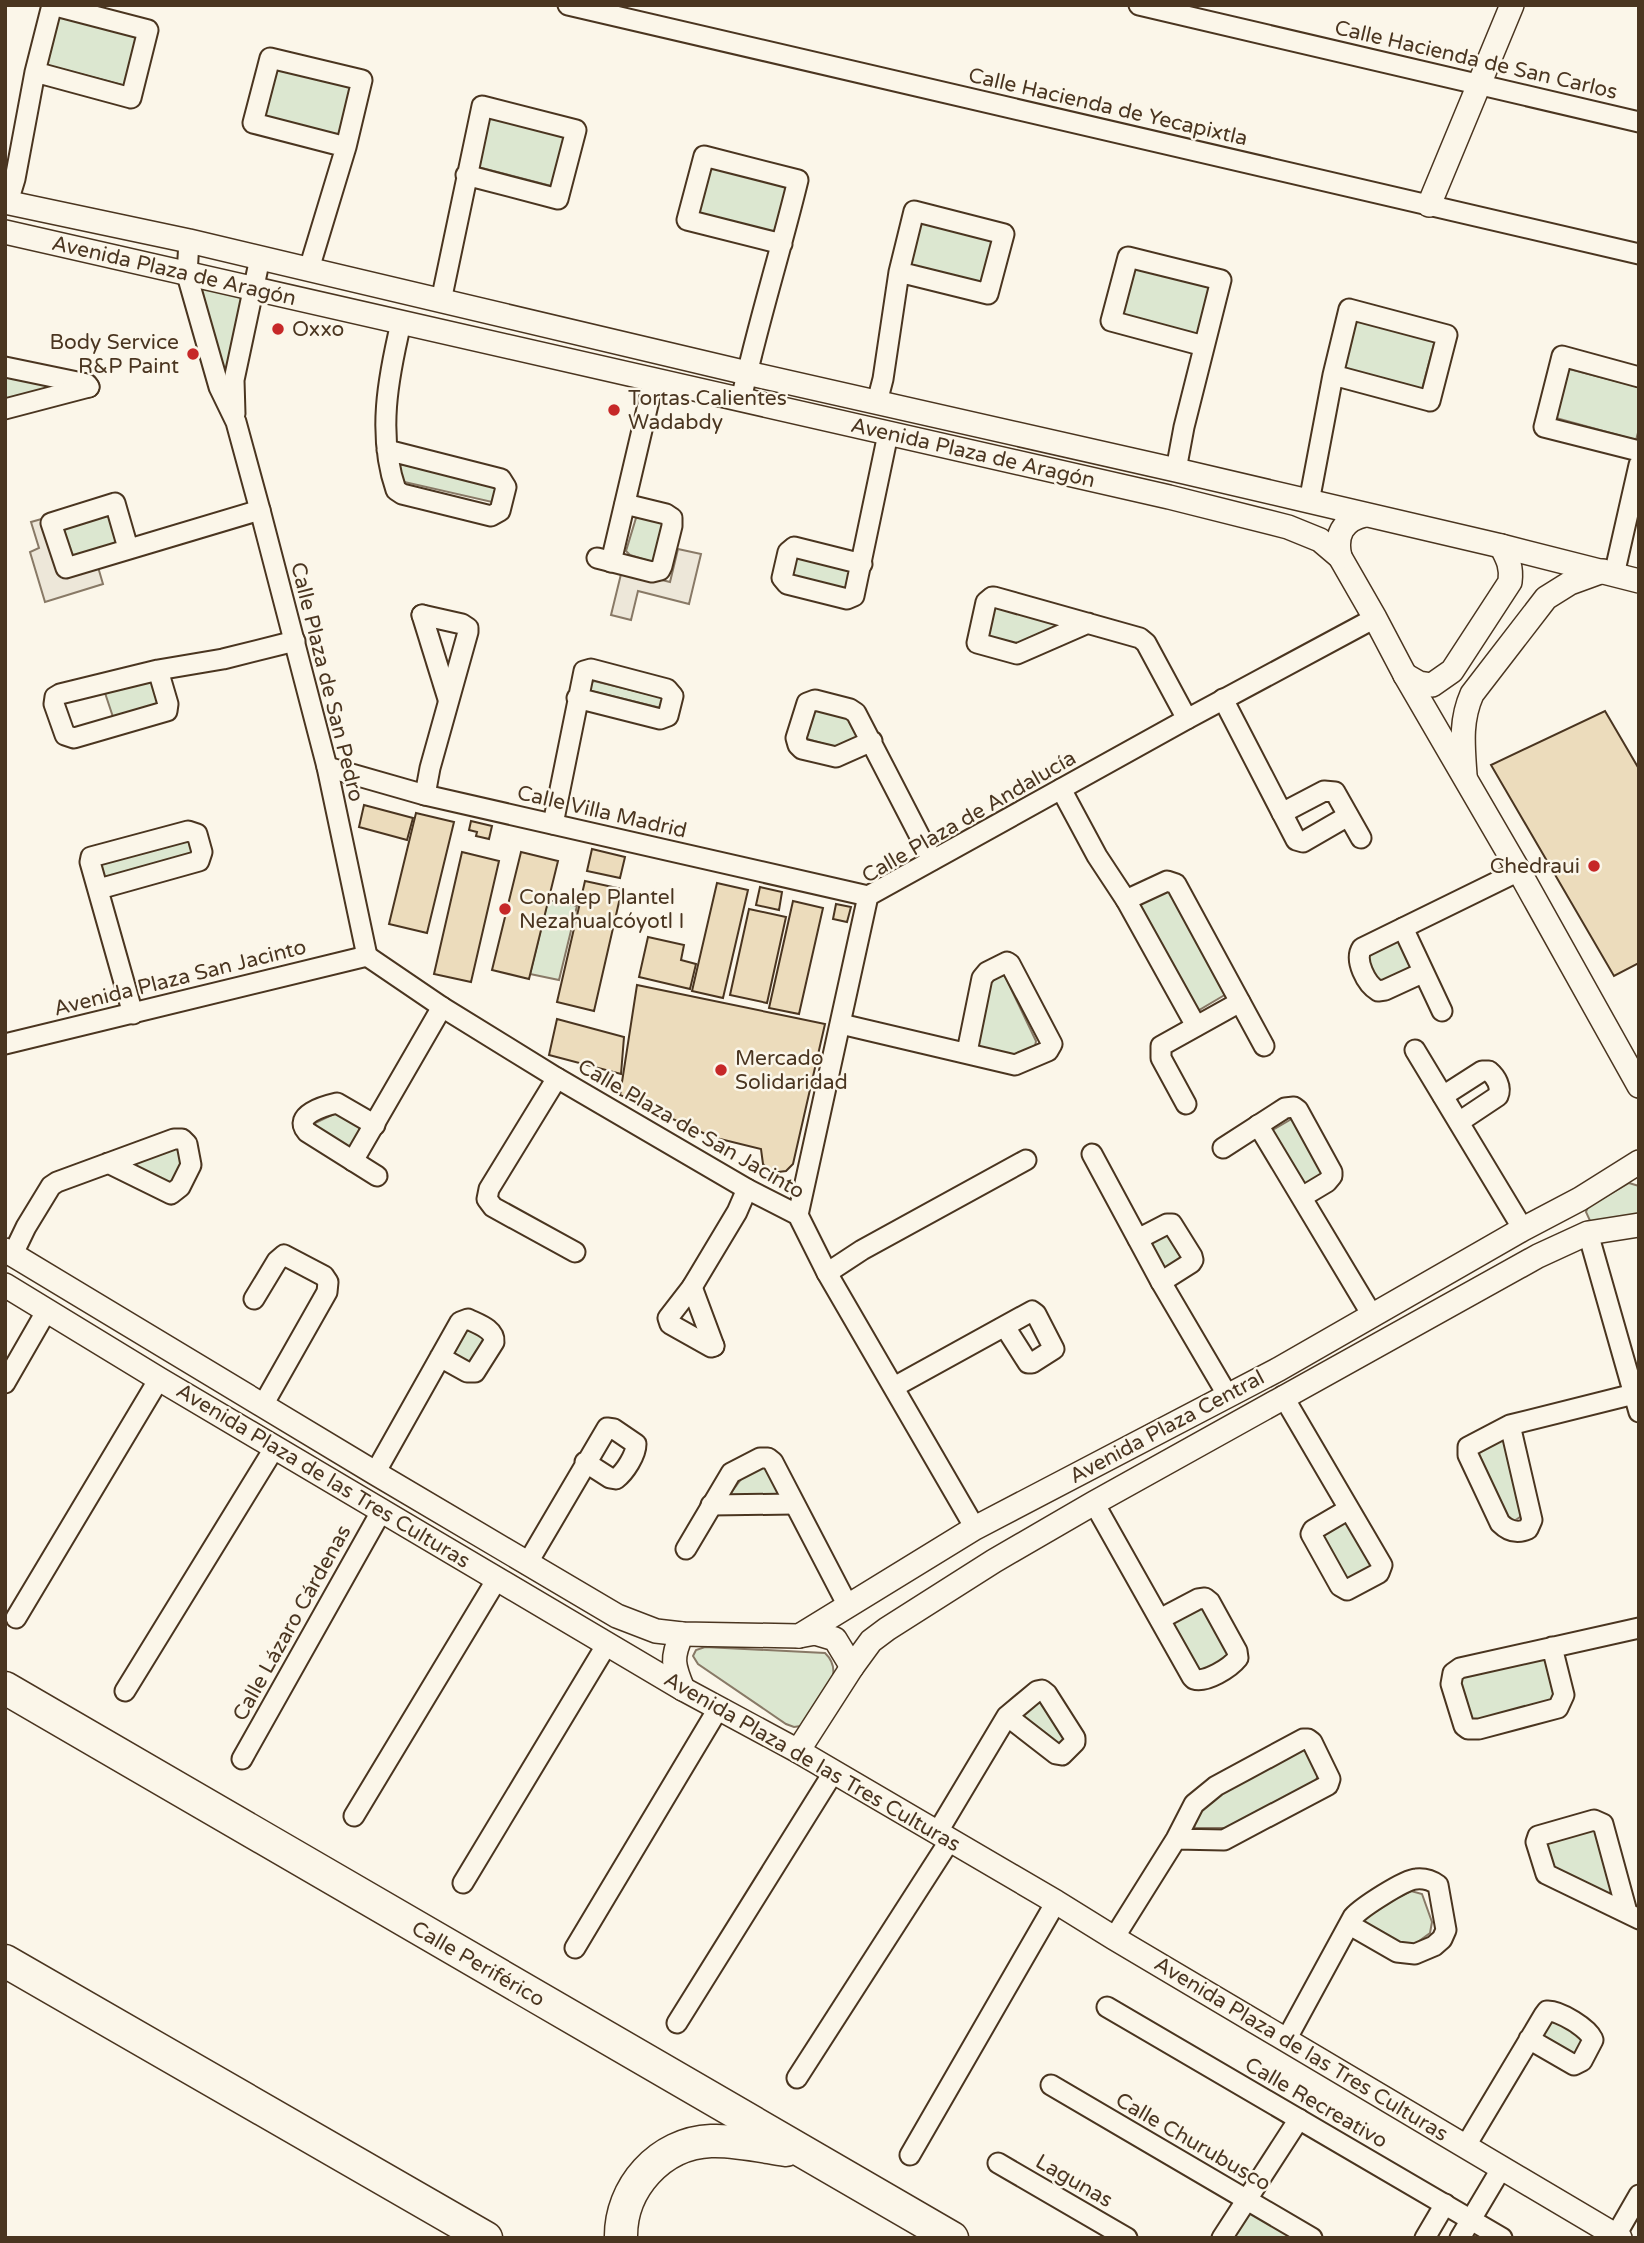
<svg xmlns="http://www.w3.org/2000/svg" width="1644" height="2243" font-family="'Varela Round',sans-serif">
	<rect width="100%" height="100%" fill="#fbf6e9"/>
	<g fill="#dce7d0" stroke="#887966" stroke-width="2">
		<path d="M59,15l80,21 -13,50 -80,-21z"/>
		<path d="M275,66l81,21 -13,50 -80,-21z"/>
		<path d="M487,116l81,22 -13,49 -81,-21z"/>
		<path d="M710,165l80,21 -13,50 -80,-21z"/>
		<path d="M918,217l80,21 -13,50 -80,-22z"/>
		<path d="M1132,265l80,21 -12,50 -80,-21z"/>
		<path d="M197,286l45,10 -14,83 -2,1z"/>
		<path d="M1355,318l80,22 -13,49 -80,-21z"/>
		<path d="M1569,369l70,18v42l-3,11 -80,-22z"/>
		<path d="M5,374l40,9 2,3 -2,4 -40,9z"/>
		<path d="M397,463l98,24 3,6 -1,5 -5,4 -92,-21z"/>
		<path d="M111,512l9,31 -49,15 -9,-31z"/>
		<path d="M640,516l22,6 3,6 -8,30 -5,4 -22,-7 -4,-4 10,-33z"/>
		<path d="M794,553l58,18 -5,18 -4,5 -54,-14z"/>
		<path d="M992,605l73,17 -47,25 -34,-7z"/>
		<path d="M154,677l9,31 -48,15 -10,-30z"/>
		<path d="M594,681l74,18 -3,10 -74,-18 -1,-8z"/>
		<path d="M811,708l39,10 11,20 -23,10 -34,-10z"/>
		<path d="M193,835l5,21 -96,24 -5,-20z"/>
		<path d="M1169,888l59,105 -34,20 -60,-106z"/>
		<path d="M548,900l29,6 -18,74 -29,-6z"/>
		<path d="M1397,938l15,32 -34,17 -15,-34z"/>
		<path d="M1003,972l33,69 -1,6 -21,9 -39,-8 11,-67z"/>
		<path d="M338,1112l26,16 -13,23 -35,-22 -1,-6z"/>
		<path d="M1295,1117l33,56 -24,14 -33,-56z"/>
		<path d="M176,1147l6,3 4,14 -17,23 -37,-20v-6z"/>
		<path d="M1629,1183l10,3v29l-48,8 -5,-11 2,-5z"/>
		<path d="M1169,1229l17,28 -25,15 -17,-28z"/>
		<path d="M471,1330l18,11 -11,28 -26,-16 14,-22z"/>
		<path d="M1501,1438l7,2 15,71 -3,6 -6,4 -6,-3 -33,-67z"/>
		<path d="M765,1466l16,32h-54l15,-20z"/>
		<path d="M1347,1518l29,51 -28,17 -29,-53z"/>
		<path d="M1202,1605l30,52 -33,17 -28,-52z"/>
		<path d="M705,1647l120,6c24,23 -9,52 -24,73l-7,1 -8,-3 -88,-60 -5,-8 3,-6z"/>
		<path d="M1547,1657l11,45 -87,22 -12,-47z"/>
		<path d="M1039,1699l28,37 -9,10 -40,-31z"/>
		<path d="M1304,1749l14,25 -2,7 -90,47h-31l-2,-5 11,-21z"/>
		<path d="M1594,1828l19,62 -6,5 -56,-29 -7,-20 3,-7z"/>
		<path d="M1411,1891l11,3 10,28 -2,11 -19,14 -10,-2 -36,-19 -1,-6 3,-7z"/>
		<path d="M1552,2018l33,21 -11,18 -33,-21z"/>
		<path d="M1247,2208l50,30h-67z"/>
	</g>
	<g fill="#ede7d9" stroke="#887966" stroke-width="2">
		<path d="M45,518l18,60 35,-11 5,17 -58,18 -15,-50 9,-4 -8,-26z"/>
		<path d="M678,549l23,5 -12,50 -51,-13 -7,29 -20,-5 11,-45 48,12z"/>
	</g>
	<g fill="#ecdcbc" stroke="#4a3520" stroke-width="2">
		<path d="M1605,711l34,58v194l-25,13 -123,-211z"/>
		<path d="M364,805l49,13 -6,22 -48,-13z"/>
		<path d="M416,813l38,9 -27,111 -38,-9z"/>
		<path d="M471,821l21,5 -3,13 -13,-3 1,-4 -8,-2z"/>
		<path d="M592,849l33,8 -5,21 -33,-7z"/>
		<path d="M462,852l37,9 -28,121 -37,-8z"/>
		<path d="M521,852l37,9 -29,118 -37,-9z"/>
		<path d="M585,881l37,8 -28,122 -37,-9z"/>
		<path d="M717,883l31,7 -25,108 -31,-7z"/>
		<path d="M760,887l22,5 -3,18 -23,-5z"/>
		<path d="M793,901l30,7 -24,106 -30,-6z"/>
		<path d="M836,904l15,3 -4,15 -14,-3z"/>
		<path d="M749,909l37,8 -19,86 -37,-8z"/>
		<path d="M648,937l36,8 -3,15 15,4 -6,25 -51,-12z"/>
		<path d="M637,985l188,39 -32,140 -7,7 -8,1 -9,-2 -6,-6 -2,-15 -49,-12 -92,-42z"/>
		<path d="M557,1019l67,18 -3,37 -72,-19z"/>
	</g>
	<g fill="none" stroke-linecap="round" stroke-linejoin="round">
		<g stroke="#4a3520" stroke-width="23">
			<g id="minor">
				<path d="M568,5l1071,249"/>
				<path d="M1139,5l500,117"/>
				<path d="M8,202l7,-23 20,-107 17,-67 96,25 -17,68 -96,-26"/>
				<path d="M189,241l-2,34 32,112 17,35 24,88 67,257 40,189"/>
				<path d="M309,269l37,-122 16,-67 -92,-22 -17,65 93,24"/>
				<path d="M441,301l41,-195 94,24 -18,69 -92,-24"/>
				<path d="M5,367l82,17 2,3"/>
				<path d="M1639,377l-77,-21 -18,71 95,24"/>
				<path d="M741,400c16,-74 39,-146 57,-220l-94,-24 -17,64 95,24"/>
				<path d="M877,402l6,-23 16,-107 15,-61 90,23 -16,60 -89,-22"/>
				<path d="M5,409l84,-22"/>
				<path d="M235,414l-1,-34 26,-122"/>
				<path d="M387,450l114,29 5,8 -6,24 -9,5 -89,-22 -6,-4c-19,-55 -8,-112 5,-167"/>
				<path d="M1176,470l8,-43 37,-147 -93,-23 -17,64 93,25"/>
				<path d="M1309,502l24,-127 16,-66 98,26 -17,66 -97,-26"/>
				<path d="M128,548l-13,-45 -64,20 15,45 194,-58"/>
				<path d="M597,558l55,14 8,-2 2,-4 10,-40v-8l-6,-4 -41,-10"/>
				<path d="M611,562l43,-183"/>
				<path d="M862,564l-68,-17 -6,5 -6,26 5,6 60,15 7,-3 34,-162"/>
				<path d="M1614,575l25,-110"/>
				<path d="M422,615l40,9 6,4v4l-38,136 -5,27"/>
				<path d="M422,615l26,84"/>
				<path d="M1088,623l-71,31 -40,-11 9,-41 6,-5h2l146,41 6,5 41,76"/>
				<path d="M158,670l10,34 -1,7 -93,27 -9,-3 -11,-31 1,-7 5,-3 98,-24 65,-11 72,-18"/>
				<path d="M1223,699l73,141 7,2 45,-26"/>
				<path d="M872,741l-36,16 -34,-8 -4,-4 -2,-7 11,-35 8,-3 35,9 6,4 76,147"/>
				<path d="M327,767l98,28 443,101"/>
				<path d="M1061,789l36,67 29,44 70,126"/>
				<path d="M1282,813l42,-22 11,1 26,46"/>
				<path d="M553,824l31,-153 7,-2 76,20 6,7 -5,20 -8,3 -83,-21"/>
				<path d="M99,889l100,-28 3,-9 -5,-18 -9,-3 -97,26 -1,5 43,152"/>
				<path d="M1126,900l41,-19 9,3 88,162"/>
				<path d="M1403,928l39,83"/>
				<path d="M367,956l75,51 115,71 190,111 51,26 29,58 148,255"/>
				<path d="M1422,973l-37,17 -7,1c-12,-7 -24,-31 -16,-43l157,-77"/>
				<path d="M841,1024l174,41 33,-14 4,-7 -42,-80 -3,-2 -20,10 -5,6 -15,74"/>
				<path d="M5,1044l362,-88"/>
				<path d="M1415,1050l108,179"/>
				<path d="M557,1078l-68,111 -2,10 6,8 82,45"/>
				<path d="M1443,1096l39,-25h7c7,6 13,16 9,25l-39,26"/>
				<path d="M1186,1104l-25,-46v-12l79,-44"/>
				<path d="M375,1125l-38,-22c-13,3 -45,12 -30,29l70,44"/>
				<path d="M1258,1125l114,190"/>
				<path d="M1223,1148l62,-40 9,-1 4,3 34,62v4l-5,6 -25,15"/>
				<path d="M1092,1154l69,128 67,114"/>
				<path d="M353,1161l89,-154"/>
				<path d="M798,1215l70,-319 319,-177 188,-101"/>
				<path d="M1588,1233l51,179"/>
				<path d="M1138,1239l29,-15h5l20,32 1,4 -2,3 -30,19"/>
				<path d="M13,1254l13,-27 25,-41 6,-4 117,-43h8l5,5 4,21 -11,22 -9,7 -63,-31"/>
				<path d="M827,1273l35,-23 164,-90"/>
				<path d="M692,1287l22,59"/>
				<path d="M254,1299l23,-38 7,-6 40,21 4,6 -1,10 -64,113"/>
				<path d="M714,1346l-3,1 -41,-23 -2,-6 24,-31 45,-75 10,-23"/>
				<path d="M5,1383l42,-73"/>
				<path d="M894,1387l138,-76 4,3 18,35 -22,14h-4l-23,-36"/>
				<path d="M1283,1396l99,169 -3,8 -32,17 -7,-4 -29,-52 2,-4 36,-21"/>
				<path d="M1510,1425l22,95 -4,9c-11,5 -20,2 -28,-6l-32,-68v-8l42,-22 124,-31"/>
				<path d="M375,1473l85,-151 8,-3c10,5 27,10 26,23l-19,30h-8l-27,-15"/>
				<path d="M1094,1503l98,174 2,2c12,4 36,-11 44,-21l-1,-7 -27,-49 -5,-4 -7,1 -38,20"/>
				<path d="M711,1505l83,-1"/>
				<path d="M686,1549l45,-76 29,-15h8l5,4 75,144"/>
				<path d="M527,1564l80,-136 7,1 22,15c0,11 -11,28 -20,35l-6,-1 -25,-16"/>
				<path d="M16,1618l143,-239"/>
				<path d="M1552,1647l12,48 -6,13 -79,21h-11l-4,-3 -13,-42 2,-11 7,-5 179,-40"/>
				<path d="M125,1691l150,-244"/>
				<path d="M242,1759l140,-249"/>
				<path d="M354,1816l143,-237"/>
				<path d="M937,1833l70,-117 30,-25 5,-1 5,4 28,44v4l-13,13 -6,-1 -49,-38"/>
				<path d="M463,1883l144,-239"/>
				<path d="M1627,1912l-24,-88 -9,-4 -56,16 -2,6 10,32 93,45"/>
				<path d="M1114,1938l62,-99 18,-35 22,-18 87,-47h5l4,3 18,37 -2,6 -104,55 -48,-1"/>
				<path d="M575,1948l143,-239"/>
				<path d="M1107,2007l395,231"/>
				<path d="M677,2023l156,-250"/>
				<path d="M1286,2040l67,-123c9,-10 51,-37 63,-38 9,-1 15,1 22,6l8,45 -4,9 -8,7 -19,8 -18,-2 -47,-27"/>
				<path d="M797,2078l153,-238"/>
				<path d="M1051,2085l261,153"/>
				<path d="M1465,2147l79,-132 3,-4c12,-1 43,18 46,29l-11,21 -8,4 -45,-26"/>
				<path d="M910,2155l146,-253"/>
				<path d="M998,2163l129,75"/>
				<path d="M1616,2235l23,-40"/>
				<path d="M1222,2238l77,-119"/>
				<path d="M1425,2238l20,-34"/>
				<path d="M1460,2238l41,-69"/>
			</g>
		</g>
		<g stroke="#4a3520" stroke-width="26">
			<g id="tertiary">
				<path d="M5,202l184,39 558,132 429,97 325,76 138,35"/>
				<path d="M1429,205l83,-200"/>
				<path d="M5,232l1164,265 119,30 32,13 20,17 35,61 30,57 114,196 120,215"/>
				<path d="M1340,557c-5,-21 2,-37 25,-42"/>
				<path d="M1405,675l14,8 13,2 20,-14 58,-89c2,-15 -2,-23 -9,-36"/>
				<path d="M1465,775c-2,-29 -5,-54 7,-81l74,-96 24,-15 33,-12"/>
				<path d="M5,1250l370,223 242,143 39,15 26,3 117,2 176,-108 304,-159 244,-140 57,-30 59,-37"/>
				<path d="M5,1285l154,94 524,310 115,62 258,151 58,36 506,300"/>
				<path d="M682,1634c-11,24 -9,31 1,55"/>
				<path d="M799,1636l16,-3 20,6 17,28"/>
				<path d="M798,1751l54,-84 19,-26 16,-12 107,-68 100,-58 444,-247 50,-23 51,-8"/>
			</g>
		</g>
		<g stroke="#4a3520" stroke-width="35">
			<g id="trunk">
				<path d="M5,1688l947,550"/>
				<path d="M5,1961l481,277"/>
				<path d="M621,2238c-1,-50 39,-95 90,-97 24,-1 50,5 75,9"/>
			</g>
		</g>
		<use href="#minor" stroke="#fbf6e9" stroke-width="19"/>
		<use href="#tertiary" stroke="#fbf6e9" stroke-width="23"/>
		<use href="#trunk" stroke="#fbf6e9" stroke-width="32"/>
	</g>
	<g fill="#c62828" stroke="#fbf6e9" stroke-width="2.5">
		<circle cx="278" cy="329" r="7"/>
		<circle cx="193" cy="354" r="7"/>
		<circle cx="614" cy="410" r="7"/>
		<circle cx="1594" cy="866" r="7"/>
		<circle cx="505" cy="909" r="7"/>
		<circle cx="721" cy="1070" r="7"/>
	</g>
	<g text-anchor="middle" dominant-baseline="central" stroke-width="5" stroke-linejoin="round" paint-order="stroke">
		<g font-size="21" fill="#4a3520" stroke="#fbf6e9">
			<text transform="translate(1476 60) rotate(13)">Calle Hacienda de San Carlos</text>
			<text transform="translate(1108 107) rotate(13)">Calle Hacienda de Yecapixtla</text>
			<text transform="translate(174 271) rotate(13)">Avenida Plaza de Aragón</text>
			<text transform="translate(973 453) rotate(13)">Avenida Plaza de Aragón</text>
			<text transform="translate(327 682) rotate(76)">Calle Plaza de San Pedro</text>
			<text transform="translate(602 812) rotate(13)">Calle Villa Madrid</text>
			<text transform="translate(969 817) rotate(-30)">Calle Plaza de Andalucía</text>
			<text transform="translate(180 978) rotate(-14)">Avenida Plaza San Jacinto</text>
			<text transform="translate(691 1129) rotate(30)">Calle Plaza de San Jacinto</text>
			<text transform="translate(1167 1427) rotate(-28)">Avenida Plaza Central</text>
			<text transform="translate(323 1476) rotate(31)">Avenida Plaza de las Tres Culturas</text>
			<text transform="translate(292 1623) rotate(-61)">Calle Lázaro Cárdenas</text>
			<text transform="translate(812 1762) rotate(30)">Avenida Plaza de las Tres Culturas</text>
			<text transform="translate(478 1964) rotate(30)">Calle Periférico</text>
			<text transform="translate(1301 2049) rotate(31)">Avenida Plaza de las Tres Culturas</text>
			<text transform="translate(1316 2103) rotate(30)">Calle Recreativo</text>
			<text transform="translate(1193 2142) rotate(30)">Calle Churubusco</text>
			<text transform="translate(1074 2181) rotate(30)">Lagunas</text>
		</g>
		<g font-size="21" fill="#4a3520" stroke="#fbf6e9" text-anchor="start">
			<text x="292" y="329">Oxxo</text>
			<text x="179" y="342" text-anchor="end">Body Service<tspan x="179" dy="24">R&amp;P Paint</tspan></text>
			<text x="628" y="398">Tortas Calientes<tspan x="628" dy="24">Wadabdy</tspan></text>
			<text x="1580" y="866" text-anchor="end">Chedraui</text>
			<text x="519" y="897">Conalep Plantel<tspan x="519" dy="24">Nezahualcóyotl I</tspan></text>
			<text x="735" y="1058">Mercado<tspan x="735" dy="24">Solidaridad</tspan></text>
		</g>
	</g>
	<rect width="1644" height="2243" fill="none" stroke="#4a3520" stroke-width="14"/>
</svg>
